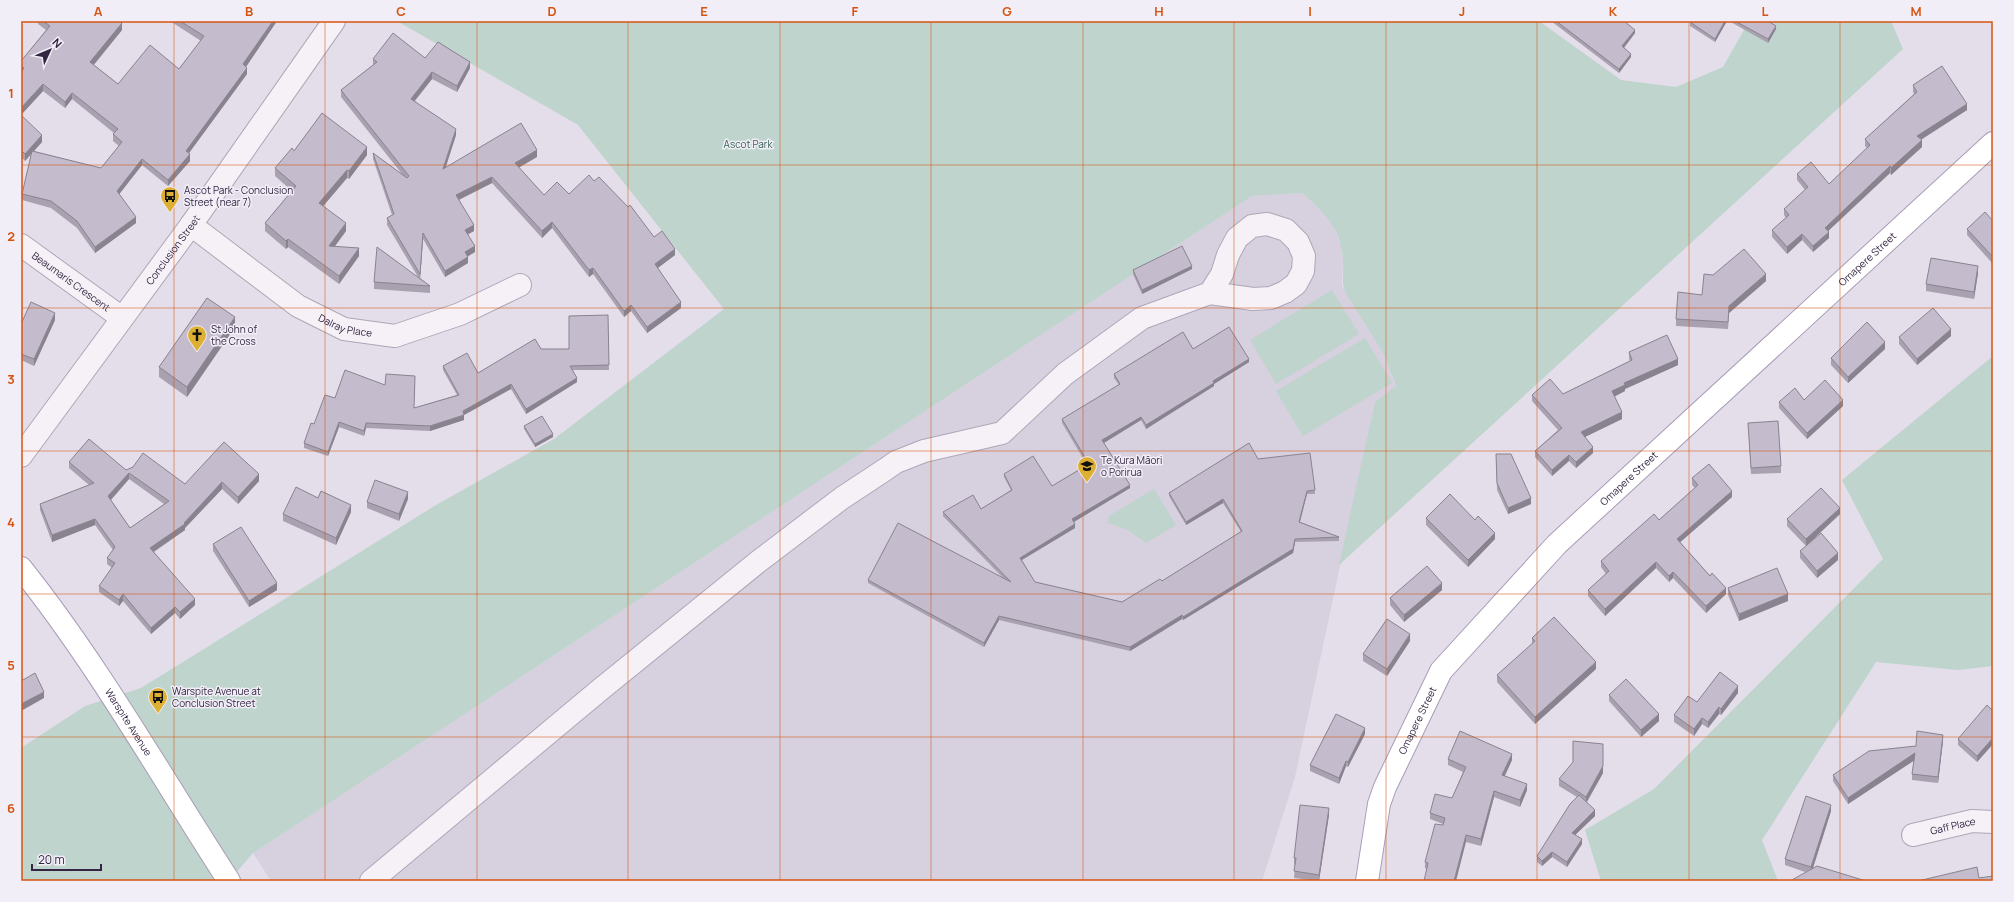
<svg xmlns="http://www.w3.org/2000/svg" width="2014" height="902" font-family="Manrope,sans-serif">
	<rect width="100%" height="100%" fill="#e4deea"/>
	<path fill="#d7d0df" d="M1302,193l21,19 11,15 7,19 2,16 -1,23 3,7 38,61 13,34 -21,15 -80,375 -33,104h-991l-18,-28 14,-9 985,-648z"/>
	<g fill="#bed4cc">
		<path d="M397,21h1142l82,59 55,7 47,-20 26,-46h142l12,28 -564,516 36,-163 21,-16 -13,-33 -38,-61c-4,-11 -1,-20 -2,-31 -2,-33 -18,-48 -41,-68l-50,3 -985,648 -14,9 -24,28h-208v-133l64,-42 56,-18 295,-183 118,-66 170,-130 -146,-184z"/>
		<path d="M1332,290l27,44 -83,50 -26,-44z"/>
		<path d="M1365,338l27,45 -89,53 -27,-45z"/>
		<path d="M1993,356v310l-35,4 -82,-8 -114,178 16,41h-177l-16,-51 69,-41 229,-230 -41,-79z"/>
		<path d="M1154,489l22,36 -30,18 -18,-13 -20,-7 1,-7z"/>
	</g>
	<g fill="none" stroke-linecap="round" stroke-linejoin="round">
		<g stroke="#afa6b8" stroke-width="24">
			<g id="minor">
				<path id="s1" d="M191,225l107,81 46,23 51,7 65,-22 60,-29"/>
				<path id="s2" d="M21,245l101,73"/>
				<path id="s3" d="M21,456l170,-231 143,-204"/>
				<path id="s4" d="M1913,835l59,-14 21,1"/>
				<path d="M371,881l230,-192 158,-128 83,-63 44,-29 10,-7 28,-11 78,-18 63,-59 77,-56 68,-25 43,6 18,-1 14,-6 11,-8 7,-13 1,-15 -6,-14 -12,-12 -19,-6 -15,2 -15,12 -9,17 -6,19 -12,19"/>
			</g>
		</g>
		<g stroke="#a99cb7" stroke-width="24">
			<g id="major">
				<path id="s5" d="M21,568c78,98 140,208 208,313"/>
				<path id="s6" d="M1367,881l12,-77 6,-17 56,-116 116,-127 436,-401"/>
			</g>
		</g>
		<use href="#minor" stroke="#f5f1f7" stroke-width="22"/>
		<use href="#major" stroke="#fff" stroke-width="22"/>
	</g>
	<g fill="#a9a1b0" fill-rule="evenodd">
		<path d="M38,21h81l3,9 -28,35 24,19 61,-15 22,-28 -31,-20h107l-31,46 1,7 -58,79 1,8 -22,25 -26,-21 -23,29 17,29 -41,30 -18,-25 -26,-20 -29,-8v-6l10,-41 -7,8 -4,-4v-42l21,27 -8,9 67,17 18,-22 -6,-5v-7l1,-1 -42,-34 -7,9 -22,-17 -22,24v-54l25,-31 -8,-6z"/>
		<path d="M1551,21h73l11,12 -11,15 7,9 -12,16z"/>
		<path d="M1727,21l-12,21 -25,-16v-4z"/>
		<path d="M1729,21h39l8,8 -8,14z"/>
		<path d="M425,58l45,10 -13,24 -25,-13 -17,22 41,34 -11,33 92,-11 -19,10 26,28 25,-1 25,-13 60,56 21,18 -17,13 23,40 -34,25 -16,-22 -7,6 -31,-43 -4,3 -37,-49 -10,10 -50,-55 -33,17 15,31 -6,3 7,18 -7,4v7l-23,14 -22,-38 -3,39 10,8v7l-56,-4v-7l44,-5 -31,-52v-7l5,-3 -19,-56v-6l29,21 -61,-77v-7l32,-25v-6z"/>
		<path d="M1913,85l54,25 -46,30 1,7 -31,28 -1,-2 -62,58 1,7 -16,14 -11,-12 -15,14 -15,-17v-7l14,-12 -2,-3v-6l21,-19 -8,-10v-6l32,10 38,-36 -2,-2v-7l49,-45 -1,-2z"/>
		<path d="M367,155l-18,24 -2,-1 -24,28 23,25 -11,15 24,10 -20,28 -51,-37 -2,2 -21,-18v-8l27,-32 -17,-15v-8z"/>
		<path d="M1993,221v43l-26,-29v-6z"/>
		<path d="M1192,269l-50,25 -9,-20v-4z"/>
		<path d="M1978,273l-4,26 -48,-8v-7z"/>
		<path d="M1713,275l53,6 -37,32 -1,16 -52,-3v-7l26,-24z"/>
		<path d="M608,315l1,55h-36l4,12 -51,32 -15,-25 -47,26v5l-34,11 -64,-3 -2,8 -25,-9 -11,29 -24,-8v-5l10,-19 21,-26 79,10 43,-13 -14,-25v-4l35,7 63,-24h28z"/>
		<path d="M55,320l-21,46 -13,-6v-36z"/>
		<path d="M235,327l-48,70 -28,-20v-10z"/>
		<path d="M1951,336l-34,29 -18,-21v-7z"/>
		<path d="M1193,349l56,13 -35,22v2l-68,43 -5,-9 -37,23 26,45 -56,34 1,6 -53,32 13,22 87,20 40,-21 79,-49 -18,-29 -37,22 -17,-29v-3l89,-34 57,31v4h-8l-7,28 39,15v4l-44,1 -2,11 -110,67 -1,-1 -52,32 -131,-31 -15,27 -116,-64v-3l136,-1 -61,-63v-4l38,-3 30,-19 -7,-13v-3l48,12 35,-21 -25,-42v-4l57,-34 -5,-7v-4z"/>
		<path d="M1885,349l-37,34 -17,-18v-7z"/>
		<path d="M1629,352l49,13 -53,24v2l-11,5 8,23 -38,18 9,16 -17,15 -7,-7 -17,15 -17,-19v-6l23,-21 -26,-29v-6l31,-1 67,-33 -1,-2z"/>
		<path d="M1779,402l64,4 -36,33 -28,-31z"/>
		<path d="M1748,423l33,43v7l-30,1z"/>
		<path d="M524,426l29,11 -18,10 -11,-18z"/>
		<path d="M1496,454l35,50 -23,10 -11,-24z"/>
		<path d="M69,462l57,8 59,14 74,-3 -21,23 -16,-15 -37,39v2l-31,22 41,53 -15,14 -5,-6 -24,21 -28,-33 -4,5 -20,-14v-6l13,-18 -5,-4v-6l6,-8 -18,-25 -43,17 -12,-32v-6l49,-19 -20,-17zM129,479l35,25 -34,24 -19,-28z"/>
		<path d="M1692,478l40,19 -52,45 46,52 -20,19 -33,-35 -4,4 -13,-14 -51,48 -17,-20v-6l18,-16 -5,-7v-6l58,-41 36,-32 -3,-3z"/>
		<path d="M318,498l33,14 -15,33 -53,-24v-7z"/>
		<path d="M408,499l-9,22 -32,-13v-6z"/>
		<path d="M1840,514l-28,26 26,20 -21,18 -17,-20v-7l6,-5 -19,-20v-7z"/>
		<path d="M1426,518l49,2 20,19 -27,28 -42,-42z"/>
		<path d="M213,544l64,46 -28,17 -36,-56z"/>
		<path d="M1728,588l60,13 -49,20 -11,-26z"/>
		<path d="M1442,590l-38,32 -14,-17v-7z"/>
		<path d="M1532,638l64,31 -61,55 -38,-42v-7l35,-31z"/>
		<path d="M1410,641l-23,35 -24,-15v-7z"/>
		<path d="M1738,693l-17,22 -2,-1 -11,14 -6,-4 -8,12 -20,-14v-7l23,-13z"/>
		<path d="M1609,695l50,26 -18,16 -32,-36z"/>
		<path d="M1993,711v33l-16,18 -19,-17v-6z"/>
		<path d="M1365,734l-17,33 -2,-1 -7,18 -29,-13v-6z"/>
		<path d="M1943,741l-5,42 -26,-3v-6l2,-14 -66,44 -15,-23v-6l83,-29z"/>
		<path d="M1603,744v29l-16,29 8,14 -20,19 7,9 -15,23 -15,-10 -10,9 -5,-4v-6l40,-59 -18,-11v-7z"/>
		<path d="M1448,759l64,1 -7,16 22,14 -7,17 -26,-10 -13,49 -15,-4 -39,27 -2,-1v-6l18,-38 -13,-5v-6l22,-15 11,-26 -15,-7z"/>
		<path d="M1831,811l-18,57 -8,4 -20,-7v-6z"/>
		<path d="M1329,815l-10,66 -25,-3 1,-13 -1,-1v-6z"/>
	</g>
	<g fill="#898390">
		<path d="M273,21h4l-34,50v-7z"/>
		<path d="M1725,21h2l-12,21v-3z"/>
		<path d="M122,23v7l-32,39v-7z"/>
		<path d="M1776,26v3l-8,14v-4z"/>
		<path d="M1635,30v3l-13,17v-4z"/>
		<path d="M1631,54v3l-12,16v-4z"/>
		<path d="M470,62v6l-13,24v-6z"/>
		<path d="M247,68v6l-61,83v-6z"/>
		<path d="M432,72v7l-21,26v-6z"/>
		<path d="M43,84v7l-22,24v-7z"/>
		<path d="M72,93v6l-7,9v-6z"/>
		<path d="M1967,104v6l-50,32v-6z"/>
		<path d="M456,129v6l-13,41v-7z"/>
		<path d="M42,135v7l-17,19v-7z"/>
		<path d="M1922,140v7l-31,28v-7z"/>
		<path d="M367,147v8l-18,24v-8z"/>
		<path d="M537,150v7l-22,13v-7z"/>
		<path d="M190,154v7l-22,25v-6z"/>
		<path d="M142,159v6l-25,32v-6z"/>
		<path d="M1890,166v7l-65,61v-6z"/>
		<path d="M347,170v8l-28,33v-8z"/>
		<path d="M492,177v6l-36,18v-6z"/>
		<path d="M136,217v6l-41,30v-6z"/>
		<path d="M552,222v6l-10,10v-7z"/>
		<path d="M346,223v8l-17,23v-8z"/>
		<path d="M474,225v6l-9,5v-6z"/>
		<path d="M1829,232v6l-16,14v-6z"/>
		<path d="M423,233v6l-3,41v-6z"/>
		<path d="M1802,234v6l-15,14v-7z"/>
		<path d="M288,239v8l-2,2v-8z"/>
		<path d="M475,246v6l-10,6v-6z"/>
		<path d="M359,248v8l-20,28v-8z"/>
		<path d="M675,249v6l-20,15v-6z"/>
		<path d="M468,257v6l-23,14v-6z"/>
		<path d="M1192,266v3l-50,25v-4z"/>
		<path d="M1978,266v7l-4,26v-7z"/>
		<path d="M593,268v6l-4,3v-7z"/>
		<path d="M1766,274v7l-37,32 -1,16 1,-23z"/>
		<path d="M681,302v6l-34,25v-6z"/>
		<path d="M631,305v6l-7,6v-6z"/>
		<path d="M55,313v7l-21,46v-7z"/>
		<path d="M235,317v10l-48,70v-10z"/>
		<path d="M1951,329v7l-34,29v-6z"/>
		<path d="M1885,342v7l-37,34v-6z"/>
		<path d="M1249,359v3l-35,22v2l-68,43v-4l67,-44z"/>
		<path d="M1678,359v6l-53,24v2l-13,7v-7l12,-8z"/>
		<path d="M577,378v4l-51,32v-5z"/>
		<path d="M511,384v5l-47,26v5l-34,11v-5l33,-15z"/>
		<path d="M1843,400v6l-36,33v-6z"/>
		<path d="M1622,412v7l-41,20v-7z"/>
		<path d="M1141,417v3l-39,24v-4z"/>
		<path d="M339,422v5l-11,29v-4z"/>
		<path d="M366,423v5l-2,8v-5z"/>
		<path d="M553,434v3l-18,10v-3z"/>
		<path d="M1593,447v6l-17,15v-6z"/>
		<path d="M1569,455v6l-17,15v-6z"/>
		<path d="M129,473v6l-21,24v-7z"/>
		<path d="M259,474v7l-21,23v-7z"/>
		<path d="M222,482v7l-37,39v2l-35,24v-6l34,-25z"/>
		<path d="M1130,485v3l-58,35v-4z"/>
		<path d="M1307,491v3l-8,31v-3z"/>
		<path d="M1732,491v6l-55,48v-6z"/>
		<path d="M408,492v7l-9,22v-7z"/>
		<path d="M1531,498v6l-23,10v-6z"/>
		<path d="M1223,499v4l-37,22v-3z"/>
		<path d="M351,505v7l-15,33v-7z"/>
		<path d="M1840,508v6l-34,32v-7z"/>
		<path d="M95,519v6l-43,17v-7z"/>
		<path d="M1075,524v4l-55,33v-3z"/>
		<path d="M1495,533v6l-27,28v-7z"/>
		<path d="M1295,539v3l-2,11 -110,67v-3z"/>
		<path d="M1838,553v7l-21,18v-7z"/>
		<path d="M1656,562v6l-51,48v-7z"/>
		<path d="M1673,572v6l-4,4v-6z"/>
		<path d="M277,583v7l-28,17v-6z"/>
		<path d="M1442,583v7l-38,32v-7z"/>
		<path d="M1726,588v6l-20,19v-7z"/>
		<path d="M123,594v7l-4,5v-6z"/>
		<path d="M1788,594v7l-49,20v-7z"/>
		<path d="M195,599v6l-15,14v-7z"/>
		<path d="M175,607v6l-24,21v-6z"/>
		<path d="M1182,615v4l-52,32v-4z"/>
		<path d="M999,616v4l-15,27v-4z"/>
		<path d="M1410,634v7l-23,35v-7z"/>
		<path d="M1596,662v7l-61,55v-7z"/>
		<path d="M1738,686v7l-17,22v-6z"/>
		<path d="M44,692v6l-23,13v-7z"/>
		<path d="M1719,707v7l-11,14v-6z"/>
		<path d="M1659,714v7l-18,16v-7z"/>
		<path d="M1702,718v6l-8,12v-7z"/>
		<path d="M1365,728v6l-17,33v-5z"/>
		<path d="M1943,735v6l-5,42v-6z"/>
		<path d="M1993,738v6l-16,18v-6z"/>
		<path d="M1915,753v7l-67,44v-6z"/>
		<path d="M1512,754v6l-10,21v-6z"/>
		<path d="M1346,761v5l-7,18v-6z"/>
		<path d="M1603,766v7l-17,30v-6z"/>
		<path d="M1527,784v6l-7,17v-7z"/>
		<path d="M1494,791v6l-13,49v-7z"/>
		<path d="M1831,805v6l-20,63v-7z"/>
		<path d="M1329,808v7l-10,66v-6z"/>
		<path d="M1595,810v6l-23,22v-5z"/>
		<path d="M1466,835v7l-10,39h-2z"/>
		<path d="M1582,839v5l-15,23v-5z"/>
		<path d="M1552,852v5l-10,9v-5z"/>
	</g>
	<g fill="#c4bbcd" stroke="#898390" fill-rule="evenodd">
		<path d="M43,21h76l3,2 -32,39 28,22 32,-39 29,24 25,-33 -24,-15h93l-30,43 4,4 -61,83 4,3 -22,26 -26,-21 -25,32 19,26 -41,30 -18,-26 -26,-20 -29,-7 10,-43 69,17 21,-26 -9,-8 5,-5 -46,-36 -7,9 -22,-18 -22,24v-36l3,-4 -3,-2v-5l29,-35z"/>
		<path d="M1556,21h68l11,9 -13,16 9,8 -12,15z"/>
		<path d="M1691,21h34l-10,18 -25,-17z"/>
		<path d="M1735,21h33l8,5 -8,13z"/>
		<path d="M393,33l32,25 13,-16 32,20 -13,24 -25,-14 -21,27 45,30 -13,40 78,-46 16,27 -22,13 29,32 13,-13 12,12 20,-19 5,6 5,-4 29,30 2,-2 24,32 8,-6 13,18 -20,15 26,38 -34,25 -16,-22 -7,6 -31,-43 -4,2 -37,-48 -10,9 -50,-54 -36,18 18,30 -9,5 10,16 -10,6 3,5 -23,14 -22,-38 -3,41 -33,-56 7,-4 -21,-61 34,25 2,-2 -68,-86 36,-28 -4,-3z"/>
		<path d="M1942,66l25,38 -50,32 5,4 -31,28 -1,-2 -65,62 4,4 -16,14 -11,-12 -15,13 -15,-17 17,-15 -5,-6 24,-22 -11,-13 14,-12 18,22 41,-39 -5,-6 52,-47 -4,-7z"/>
		<path d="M322,113l45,34 -18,24 -2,-1 -28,33 27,20 -17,23 30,2 -20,28 -51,-37 -2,2 -21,-18 31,-37 -21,-18 17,-20 2,3z"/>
		<path d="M21,115l21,20 -17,19 -4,-4z"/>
		<path d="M1985,212l8,9v36l-26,-28z"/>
		<path d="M1182,246l10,20 -50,24 -9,-20z"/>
		<path d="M377,247l53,39 -56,-4z"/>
		<path d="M1744,249l22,25 -37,32 -1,16 -52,-3 2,-27 24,3 2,-21 9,1z"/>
		<path d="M1931,258l47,8 -4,26 -48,-8z"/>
		<path d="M207,298l28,19 -48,70 -28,-20z"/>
		<path d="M31,302l24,11 -21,46 -13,-5v-30z"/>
		<path d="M1933,308l18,21 -34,30 -18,-22z"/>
		<path d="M608,315l1,50 -39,1 7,12 -51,31 -15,-25 -48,27 1,4 -34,11 -64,-3 -2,8 -25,-9 -11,30 -24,-9 7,-20 3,1 11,-29 10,3 10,-28 40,15 1,-11 29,2 -1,32 45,-13 -16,-29 24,-13 11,20 57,-34 6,10h28v-33z"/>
		<path d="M1867,322l18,20 -37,35 -17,-19z"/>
		<path d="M1229,327l20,32 -36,22 1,2 -68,42 -5,-8 -39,23 28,45 -58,34 3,5 -55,34 15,24 87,20 38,-23 2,2 80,-50 -19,-32 -37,23 -17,-29 80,-50 9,16 52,-6 5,37 -8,1 -8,31 40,15 -44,2 -2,10 -110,68 -1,-2 -52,32 -131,-31 -15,27 -116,-63 30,-57 113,59 -68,-70 30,-17 8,14 31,-19 -8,-16 29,-18 19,30 37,-22 -27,-45 58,-35 -6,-10 69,-42 10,17z"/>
		<path d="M1667,335l11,24 -54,24 1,2 -13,6 10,21 -41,20 12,15 -17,15 -7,-7 -17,15 -17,-19 27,-23 -30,-33 18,-16 13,15 69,-34 -3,-8z"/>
		<path d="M1825,380l18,20 -36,33 -28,-31 16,-14 9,12z"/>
		<path d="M542,416l11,18 -18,10 -11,-18z"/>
		<path d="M1778,421l3,45 -30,2 -3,-45z"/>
		<path d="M89,439l37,31 7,-3 10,-14 42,31 39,-42 35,32 -21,23 -16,-15 -38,41 1,1 -35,24 45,51 -15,13 -5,-5 -24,21 -28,-34 -4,6 -20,-14 16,-23 -8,-5 8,-11 -20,-28 -43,16 -12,-31 54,-21 -25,-21zM129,473l40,28 -39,27 -22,-32z"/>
		<path d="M1496,454h15l20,44 -23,10 -11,-25z"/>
		<path d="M1709,464l23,27 -55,48 33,37 2,-3 14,15 -20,18 -33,-34 -4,4 -13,-14 -51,47 -17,-19 21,-19 -8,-10 53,-47 5,6 39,-35 -6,-7z"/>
		<path d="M375,480l33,12 -9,22 -32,-12z"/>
		<path d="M296,487l22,11 3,-7 30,14 -15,33 -53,-24z"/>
		<path d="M1821,488l19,20 -34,31 -19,-20z"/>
		<path d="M1450,494l25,26 3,-4 17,17 -27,27 -42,-42z"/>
		<path d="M241,527l36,56 -28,18 -36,-57z"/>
		<path d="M1821,533l17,20 -21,18 -17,-20z"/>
		<path d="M1427,566l15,17 -38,32 -14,-17z"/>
		<path d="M1777,568l11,26 -49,20 -11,-26z"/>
		<path d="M1554,617l42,45 -61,55 -38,-42 38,-34 -3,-3z"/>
		<path d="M1387,619l23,15 -23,35 -24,-15z"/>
		<path d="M1720,672l18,14 -17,23 -2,-2 -11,15 -6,-4 -8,11 -20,-14 14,-19 9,6z"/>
		<path d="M35,673l9,19 -23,12v-28l2,4z"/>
		<path d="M1626,679l33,35 -18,16 -32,-35z"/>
		<path d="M1987,705l6,6v27l-16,18 -19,-17z"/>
		<path d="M1336,714l29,14 -17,34 -2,-1 -7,17 -29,-13z"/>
		<path d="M1460,731l52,23 -10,21 25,9 -7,16 -26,-9 -13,48 -15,-4 -12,46h-30l4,-18 -3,-1 10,-38 8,1 2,-7 -15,-5 5,-19 17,4 14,-31 -18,-8z"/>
		<path d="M1917,731l26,4 -5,42 -26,-3 3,-21 -67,45 -15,-23 36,-24 47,-5z"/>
		<path d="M1573,741l30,3v22l-17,31 -27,-18 14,-17z"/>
		<path d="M1579,795l16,15 -23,23 10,6 -15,23 -15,-10 -10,9 -5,-5 33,-52z"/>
		<path d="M1806,796l25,9 -20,62 -26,-8z"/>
		<path d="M1300,805l29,3 -10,67 -25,-4 2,-13h-2z"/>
		<path d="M1817,866l49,15h-76z"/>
		<path d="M1977,867l2,11 14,-2v5h-75z"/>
	</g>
	<path fill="none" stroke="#d65411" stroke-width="1" stroke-opacity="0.55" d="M174,21v860M325,21v860M477,21v860M628,21v860M780,21v860M931,21v860M1083,21v860M1234,21v860M1386,21v860M1537,21v860M1689,21v860M1840,21v860M21,165h1972M21,308h1972M21,451h1972M21,594h1972M21,737h1972"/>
	<defs>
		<g id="bus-pin" transform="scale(1)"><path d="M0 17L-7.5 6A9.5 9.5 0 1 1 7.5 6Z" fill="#ddb034" stroke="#f2eef7"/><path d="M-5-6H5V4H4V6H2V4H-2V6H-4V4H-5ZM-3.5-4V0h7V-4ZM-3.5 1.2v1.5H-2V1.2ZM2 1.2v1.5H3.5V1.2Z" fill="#111"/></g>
		<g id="church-pin" transform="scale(1)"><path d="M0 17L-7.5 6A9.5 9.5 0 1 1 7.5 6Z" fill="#ddb034" stroke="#f2eef7"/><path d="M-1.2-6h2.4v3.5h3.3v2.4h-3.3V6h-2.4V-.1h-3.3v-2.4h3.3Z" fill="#111"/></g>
		<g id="school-pin" transform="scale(1)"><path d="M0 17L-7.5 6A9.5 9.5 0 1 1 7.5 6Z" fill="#ddb034" stroke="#f2eef7"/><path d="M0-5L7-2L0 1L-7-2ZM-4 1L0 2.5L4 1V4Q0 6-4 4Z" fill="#111"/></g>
	</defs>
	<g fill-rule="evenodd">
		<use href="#bus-pin" x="170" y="196"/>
		<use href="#church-pin" x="197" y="335"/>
		<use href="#school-pin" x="1087" y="466"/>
		<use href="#bus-pin" x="158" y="697"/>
	</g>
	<g text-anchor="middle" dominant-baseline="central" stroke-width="3" stroke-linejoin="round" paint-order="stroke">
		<g font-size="10" fill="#316051" stroke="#f2eef7">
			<text x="748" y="144">Ascot Park</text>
		</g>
		<g font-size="10" fill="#342542" stroke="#f2eef7" text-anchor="start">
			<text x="184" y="190">Ascot Park - Conclusion<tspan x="184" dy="12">Street (near 7)</tspan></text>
			<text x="211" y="329">St John of<tspan x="211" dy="12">the Cross</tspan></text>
			<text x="1101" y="460">Te Kura Māori<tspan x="1101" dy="12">o Porirua</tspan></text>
			<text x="172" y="691">Warspite Avenue at<tspan x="172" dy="12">Conclusion Street</tspan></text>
		</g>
		<g font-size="10" fill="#342542" stroke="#f2eef7">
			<text stroke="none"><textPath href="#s3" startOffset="256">Conclusion Street</textPath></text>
			<text stroke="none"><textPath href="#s6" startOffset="818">Omapere Street</textPath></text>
			<text stroke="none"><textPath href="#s2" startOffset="62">Beaumaris Crescent</textPath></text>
			<text stroke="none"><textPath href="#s1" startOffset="186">Dalray Place</textPath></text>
			<text stroke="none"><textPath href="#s6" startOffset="494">Omapere Street</textPath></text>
			<text stroke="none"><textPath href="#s6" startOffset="170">Omapere Street</textPath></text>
			<text stroke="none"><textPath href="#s5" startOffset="188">Warspite Avenue</textPath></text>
			<text stroke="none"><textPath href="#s4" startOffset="41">Gaff Place</textPath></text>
		</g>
	</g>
	<rect width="2014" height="902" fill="none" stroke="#f2eef7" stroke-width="44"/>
	<g transform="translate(50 50) rotate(46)" stroke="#f2eef7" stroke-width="3" paint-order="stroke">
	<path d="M0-3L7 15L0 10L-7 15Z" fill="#342542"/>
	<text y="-6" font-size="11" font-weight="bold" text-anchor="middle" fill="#342542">N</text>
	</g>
	<path d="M32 864v6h69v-6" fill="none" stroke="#342542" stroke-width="2"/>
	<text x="38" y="864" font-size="12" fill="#342542" stroke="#f2eef7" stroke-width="3" paint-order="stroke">20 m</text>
	<rect x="22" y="22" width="1970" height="858" fill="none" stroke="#d65411" stroke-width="1.5"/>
	<g font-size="13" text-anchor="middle" font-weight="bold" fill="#d65411">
		<text x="98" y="16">A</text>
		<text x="249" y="16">B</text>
		<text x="401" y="16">C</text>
		<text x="552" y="16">D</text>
		<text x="704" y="16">E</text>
		<text x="855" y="16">F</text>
		<text x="1007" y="16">G</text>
		<text x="1159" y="16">H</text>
		<text x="1310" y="16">I</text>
		<text x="1462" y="16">J</text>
		<text x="1613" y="16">K</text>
		<text x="1765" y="16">L</text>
		<text x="1916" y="16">M</text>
		<text x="11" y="98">1</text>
		<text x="11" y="241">2</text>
		<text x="11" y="384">3</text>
		<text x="11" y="527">4</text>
		<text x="11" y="670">5</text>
		<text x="11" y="813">6</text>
	</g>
</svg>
